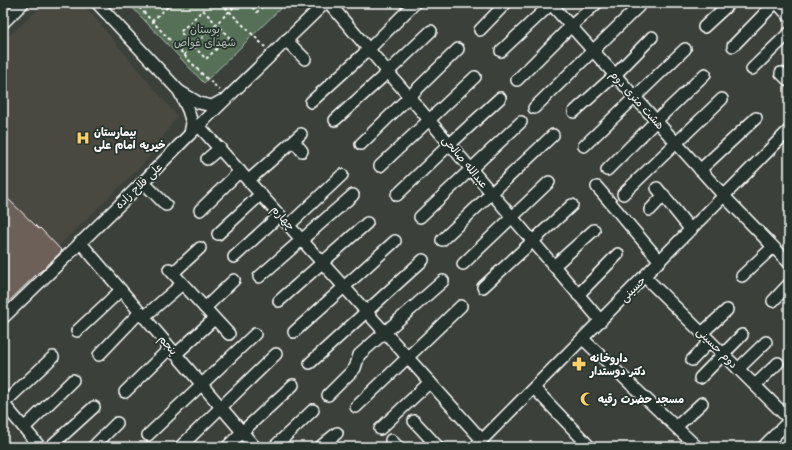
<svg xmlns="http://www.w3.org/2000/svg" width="792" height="450" font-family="'Comic Neue','Playpen Sans Arabic',sans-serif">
	<rect width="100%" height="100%" fill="#3b403a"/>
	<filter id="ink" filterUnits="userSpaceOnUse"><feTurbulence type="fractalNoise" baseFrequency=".025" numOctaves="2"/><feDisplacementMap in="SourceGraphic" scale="8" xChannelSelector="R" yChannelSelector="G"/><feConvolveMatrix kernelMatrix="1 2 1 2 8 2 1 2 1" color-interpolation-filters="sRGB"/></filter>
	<g filter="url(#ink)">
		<path fill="#4a4a43" d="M46,3h36l95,113 -30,44 -144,140v-259z"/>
		<path fill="#547057" stroke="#aab8ab" d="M128,3h158l-82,80z"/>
		<path fill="#6c6058" stroke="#fff" d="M3,194l36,35 1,-1 22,23 -22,21h-1l-36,35z"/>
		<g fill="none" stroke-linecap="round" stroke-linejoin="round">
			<g stroke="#fff" stroke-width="14">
				<g id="minor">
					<path d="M97,3l82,88 9,19 4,13 -2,11"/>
					<path d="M329,3l272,318"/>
					<path d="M550,3l174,193 65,67"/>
					<path d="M777,3l12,13"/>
					<path d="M3,23l20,-20"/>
					<path d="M704,27l26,-24"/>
					<path d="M480,30l26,-27"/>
					<path d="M286,40l19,19"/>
					<path d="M733,46l42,-43"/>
					<path d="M501,51l51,-48"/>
					<path d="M752,69l37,-36"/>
					<path d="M781,73l8,8"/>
					<path d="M517,80l54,-54 26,-23"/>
					<path d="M179,91l20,12 13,3 9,-5"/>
					<path d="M311,102l58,-53 46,-46"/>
					<path d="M534,108l108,-105"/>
					<path d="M574,112l41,-37 37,-38"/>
					<path d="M335,120l53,-48 43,-41"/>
					<path d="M199,126l283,314"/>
					<path d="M294,141l8,10"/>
					<path d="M361,144l97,-95"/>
					<path d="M584,146l101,-97"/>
					<path d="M207,159l13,-11"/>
					<path d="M380,166l95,-89"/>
					<path d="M607,170l49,-49 49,-47"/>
					<path d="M700,170l56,-52"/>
					<path d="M249,180l52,-46"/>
					<path d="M143,182l23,23"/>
					<path d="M597,187l63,74"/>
					<path d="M657,188l34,42"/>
					<path d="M623,194l99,-95"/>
					<path d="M397,195l53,-51 50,-46"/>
					<path d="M200,210l40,-39"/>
					<path d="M650,210l14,-15"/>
					<path d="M420,217l101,-95"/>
					<path d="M289,225l53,-50"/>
					<path d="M218,234l43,-40"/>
					<path d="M442,240l111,-105"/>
					<path d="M80,242l175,205"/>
					<path d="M234,257l46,-42"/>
					<path d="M463,264l86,-82"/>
					<path d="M554,266l40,-36"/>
					<path d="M169,269l60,65"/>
					<path d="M173,273l27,-25"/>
					<path d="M742,276l31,-29"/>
					<path d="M259,277l94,-82"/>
					<path d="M645,277l144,142"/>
					<path d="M483,287l89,-82"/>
					<path d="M578,295l40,-41"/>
					<path d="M279,301l88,-78"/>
					<path d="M773,301l16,-17"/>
					<path d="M205,308l29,-28"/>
					<path d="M144,317l38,-33"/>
					<path d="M3,318l140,-136 47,-48 135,-131"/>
					<path d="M77,331l44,-41"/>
					<path d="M294,332l101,-91"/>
					<path d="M702,333l25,-23"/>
					<path d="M583,339l114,108"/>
					<path d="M176,354l38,-35"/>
					<path d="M99,355l41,-43"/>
					<path d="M692,360l18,-19"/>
					<path d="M310,363l113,-103"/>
					<path d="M738,369l28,-27"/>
					<path d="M700,378l42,-43"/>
					<path d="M755,385l23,-22"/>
					<path d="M534,388l56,59"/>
					<path d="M125,392l45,-44"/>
					<path d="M328,395l27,-27 4,-13 84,-74"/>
					<path d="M3,403l37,44"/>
					<path d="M3,404l50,-47"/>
					<path d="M356,407l105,-101"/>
					<path d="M414,421l24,26"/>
					<path d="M676,427l26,-24"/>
					<path d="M24,428l49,-48"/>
					<path d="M380,429l50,-47"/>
					<path d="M148,435l107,-101"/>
					<path d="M391,440l7,7"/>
					<path d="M50,447l44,-40"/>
					<path d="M93,447l24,-24"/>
					<path d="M180,447l96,-93"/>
					<path d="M227,447l15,-15 51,-47"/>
					<path d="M274,447l39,-37"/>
					<path d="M320,447l17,-14"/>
					<path d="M475,447l314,-317"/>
					<path d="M763,447l26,-26"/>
				</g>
			</g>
			<g stroke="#fff" stroke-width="17">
				<path id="major" d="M3,4l1,-1"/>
			</g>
			<g stroke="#fff" stroke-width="2" stroke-dasharray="3 3" stroke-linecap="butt">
				<path d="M135,3l69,73 16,14"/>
				<path d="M221,3l44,44"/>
				<path d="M248,3l9,9 9,-9"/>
				<path d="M203,10l26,27 -23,22 -26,-27z"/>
				<path d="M152,21l20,-18"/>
				<path d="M184,55l54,-52"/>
			</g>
			<use href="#minor" stroke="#26332d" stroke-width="11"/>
			<use href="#major" stroke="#26332d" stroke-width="14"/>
		</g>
	</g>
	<defs>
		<g id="hospital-bare" transform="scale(1.08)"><path d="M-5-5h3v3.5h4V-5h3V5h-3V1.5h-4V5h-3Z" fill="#ffd166" stroke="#26332d" stroke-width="2.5" paint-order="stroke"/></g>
		<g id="pharmacy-bare" transform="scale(1.08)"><path d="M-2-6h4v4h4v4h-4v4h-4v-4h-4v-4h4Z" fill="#ffd166" stroke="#26332d" stroke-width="2.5" paint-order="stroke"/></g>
		<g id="mosque-bare" transform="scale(1.08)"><path d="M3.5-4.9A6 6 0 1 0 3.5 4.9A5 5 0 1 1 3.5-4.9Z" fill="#ffd166" stroke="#26332d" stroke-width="2.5" paint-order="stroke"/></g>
	</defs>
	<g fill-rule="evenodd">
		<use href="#hospital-bare" x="83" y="138"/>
		<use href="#pharmacy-bare" x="579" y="364"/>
		<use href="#mosque-bare" x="587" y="399"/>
	</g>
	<g text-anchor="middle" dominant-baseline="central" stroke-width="3.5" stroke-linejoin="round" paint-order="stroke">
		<g font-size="11" fill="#b2bfb3" stroke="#26332d">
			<text x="205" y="29">بوستان<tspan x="205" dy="13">شهدای غواص</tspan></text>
		</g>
		<g font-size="11" fill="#fff" stroke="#26332d">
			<text transform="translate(637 100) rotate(48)">هشت متری دوم</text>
			<text transform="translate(465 162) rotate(50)">عبدالله صالحی</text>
			<text transform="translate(139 186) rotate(-44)">علی فلاح زاده</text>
			<text transform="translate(283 218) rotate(48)">چهارم</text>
			<text transform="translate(633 289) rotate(-45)">حسینی</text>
			<text transform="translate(168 345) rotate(49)">پنجم</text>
			<text transform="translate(717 348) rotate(45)">دوم حسینی</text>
		</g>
		<g font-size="11" font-weight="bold" fill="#fff" stroke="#26332d" text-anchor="start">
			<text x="94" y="132">بیمارستان<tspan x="94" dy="13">خیریه امام علی</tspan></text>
			<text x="590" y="358">داروخانه<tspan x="590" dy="13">دکتر دوستدار</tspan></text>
			<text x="598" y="399">مسجد حضرت رقیه</text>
		</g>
	</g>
	<rect width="792" height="450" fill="none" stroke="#26332d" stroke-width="16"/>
	<rect x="8" y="8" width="776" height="434" fill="none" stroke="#fff" stroke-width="1.5" filter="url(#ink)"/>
</svg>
